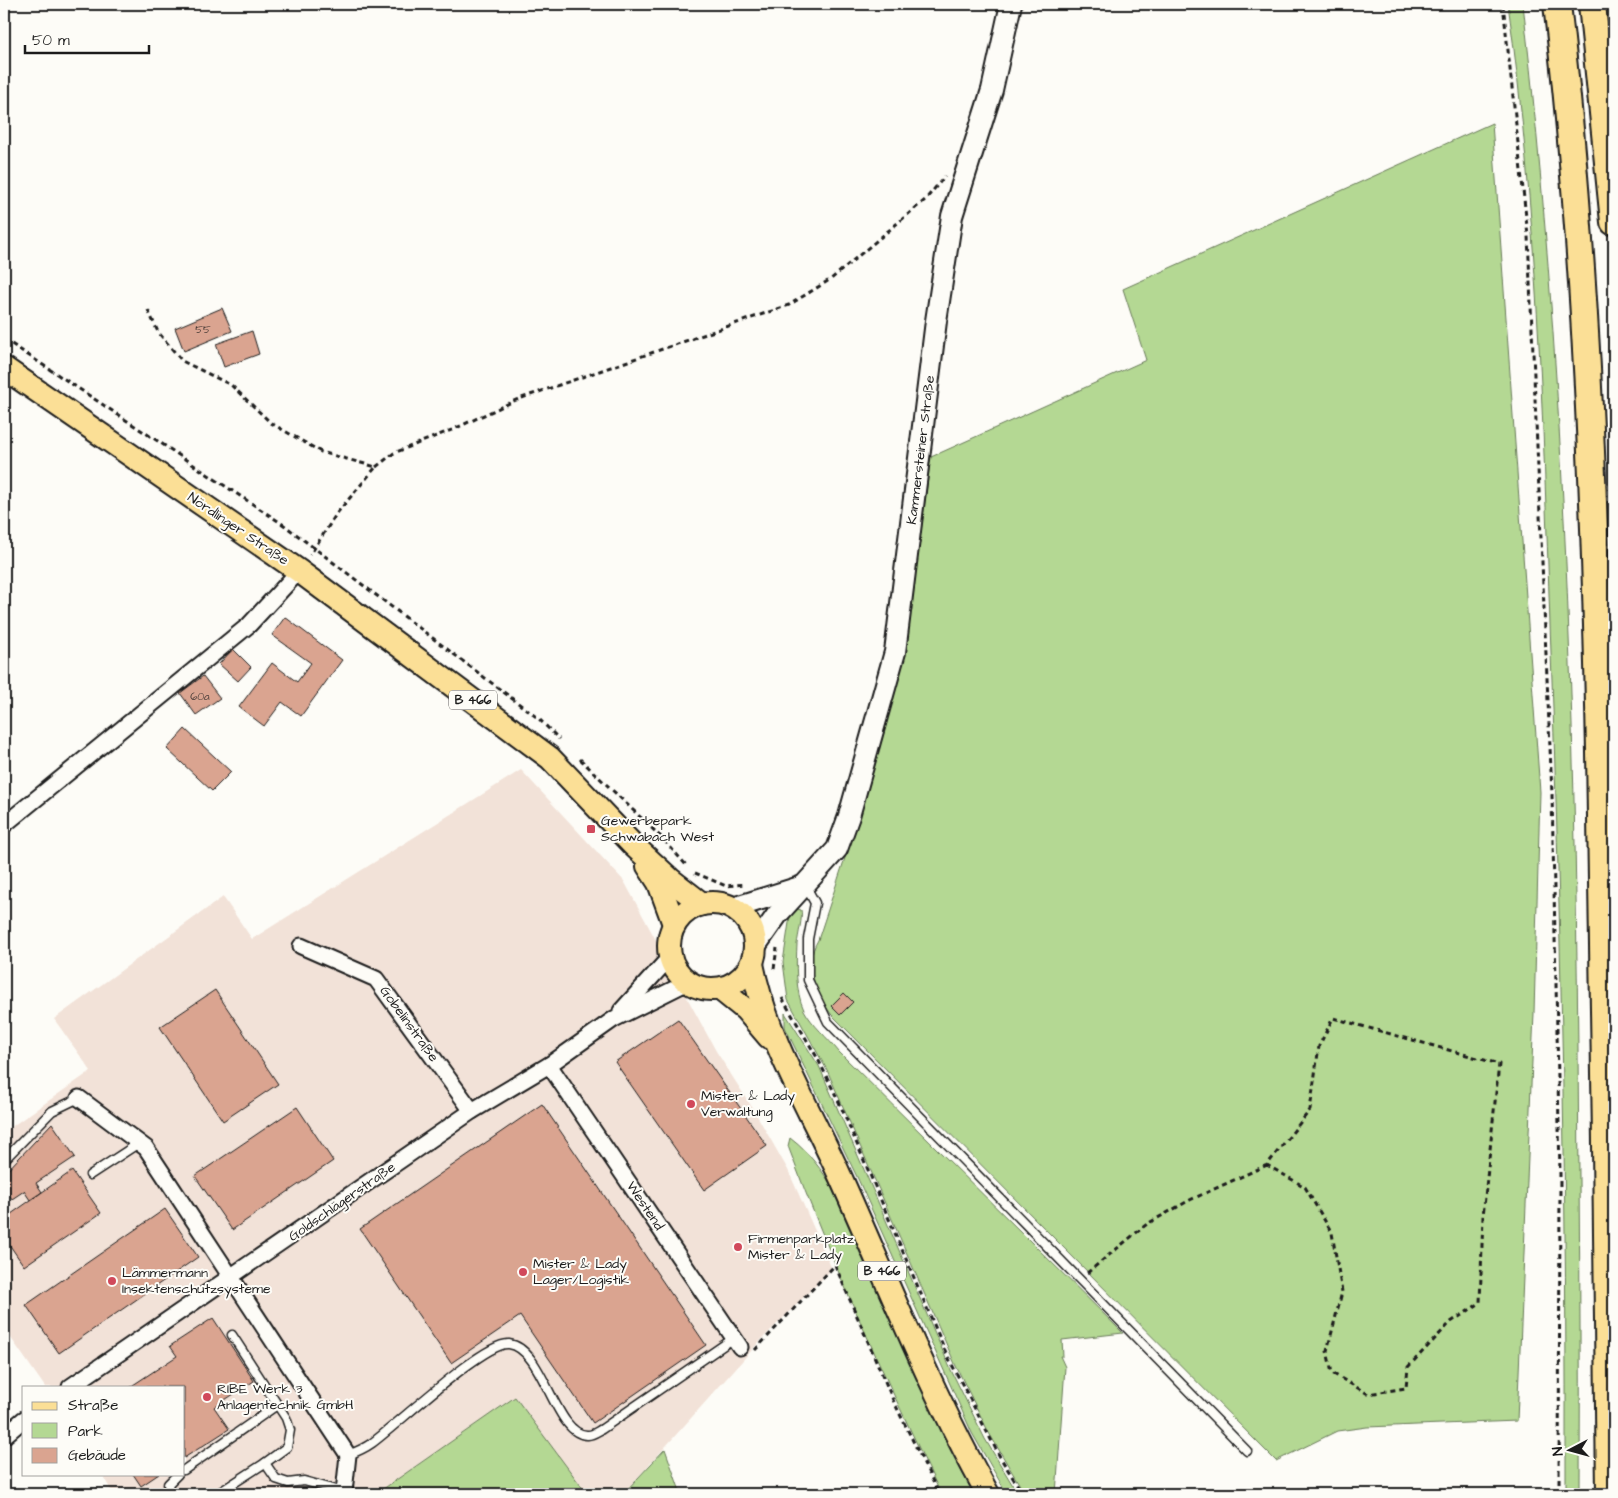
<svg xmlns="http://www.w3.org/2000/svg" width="1618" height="1498" font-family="'Architects Daughter',sans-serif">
	<rect width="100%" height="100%" fill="#fdfcf7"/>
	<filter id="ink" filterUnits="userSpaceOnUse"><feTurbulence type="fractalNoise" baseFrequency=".02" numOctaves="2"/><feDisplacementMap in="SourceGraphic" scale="10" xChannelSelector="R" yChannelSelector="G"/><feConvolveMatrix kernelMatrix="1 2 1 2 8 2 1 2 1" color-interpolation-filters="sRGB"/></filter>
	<g filter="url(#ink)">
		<path fill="#f2e2d8" d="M521,770l103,111 92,170 39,61 33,58 44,99 -72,72 -137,153h-36l-72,-97 -139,97h-263l-11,-20h82v-87h-139l-41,-59v-196l87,-61 -37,-52 169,-122 29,42z"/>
		<g fill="#b4d893" stroke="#687a58">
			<path d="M1508,4h15c40,348 52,698 55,1048 1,147 3,295 2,442h-14c1,-290 -5,-580 -16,-870 -7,-207 -13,-415 -42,-620z"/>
			<path d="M1492,123l48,669 -6,221 -17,408 -150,6 -30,4 -61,30 -445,-447c-15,-22 -28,-49 -13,-74 35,-106 71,-212 90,-321 10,-54 15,-108 23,-162l215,-97 -23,-71z"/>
			<path d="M793,908l8,2c2,6 -3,26 -4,34 -1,20 -2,47 7,66 8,15 24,28 35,42l284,281 -61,7 1,16h-3l5,11 -9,127h-31l-36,-61 -34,-69 -128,-294 -39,-70 -5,-38 7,-46z"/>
			<path d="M785,1013l34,53 132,304 34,69 33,55h-11l-35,-61 -114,-254 -73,-152z"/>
			<path d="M790,1138c45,34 67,98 89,149 30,69 57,141 95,207h-33c-55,-114 -109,-229 -153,-348z"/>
			<path d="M515,1397l72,97h-211z"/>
			<path d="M665,1449l16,45h-58z"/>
		</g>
		<g fill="#daa490" stroke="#1c1c1c">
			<path d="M222,308l10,23 -48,20 -9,-23z"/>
			<path d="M252,331l7,23 -35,13 -8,-23z"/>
			<path d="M285,617l57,43 -41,56 -19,-14 -18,24 -25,-19 33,-44 25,19 14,-19 -39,-28z"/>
			<path d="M233,649l18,18 -13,14 -19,-17z"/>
			<path d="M203,676l17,22 -24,17 -16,-22z"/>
			<path d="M185,729l46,43 -19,19 -45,-42z"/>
			<path d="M215,990l63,94 -55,37 -63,-94z"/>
			<path d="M844,993l9,9 -13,13 -9,-9z"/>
			<path d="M678,1019l89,127 -63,44 -89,-128z"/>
			<path d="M542,1104l164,241 -113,78 -73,-107 -69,47 -91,-134z"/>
			<path d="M297,1107l36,54 -101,69 -37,-54z"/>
			<path d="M52,1123l23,34 -39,26 6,9 -12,8 -6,-9 -12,8 -8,-12v-13z"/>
			<path d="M72,1171l29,42 -77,53 -20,-29v-18z"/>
			<path d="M165,1209l33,48 -139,96 -33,-48z"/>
			<path d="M213,1318l41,63 -40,26 15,22 -45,29v-71h-54l47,-31 -7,-10z"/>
			<path d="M133,1474h26l-18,12z"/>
		</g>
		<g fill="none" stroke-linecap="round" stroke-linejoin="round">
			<g stroke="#1c1c1c" stroke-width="11">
				<g id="lane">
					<path d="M805,885l10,18 -7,36v41l20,42 419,429"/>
					<path d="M4,1160l48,-49 27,-13"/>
					<path d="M90,1175l49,-32"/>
					<path d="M232,1335l54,83 4,12 -3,17 -22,16 11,16 12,4 16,-2 40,11"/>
					<path d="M348,1455c8,-3 17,-7 24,-12 24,-17 113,-102 137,-99 35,4 46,93 79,91 5,0 10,-4 14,-6l132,-91"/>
					<path d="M184,1470l93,-65"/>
					<path d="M170,1494l-2,-10 10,-10"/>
					<path d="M217,1494l48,-31"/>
				</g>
			</g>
			<g stroke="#1c1c1c" stroke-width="19">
				<g id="street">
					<path d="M4,825l245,-200 50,-54"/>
					<path d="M301,946l75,33 96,132"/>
					<path d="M621,1011l49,-54"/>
					<path d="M549,1065l191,282"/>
					<path d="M79,1098l67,50 202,307 -4,37"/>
					<path d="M70,1387l402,-276 77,-46 65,-46 74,-37"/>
					<path d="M4,1436l20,-17"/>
				</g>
			</g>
			<g stroke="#1c1c1c" stroke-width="24">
				<g id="secondary">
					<path d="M733,908l70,-22"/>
					<path d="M756,945l21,-30 60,-66 12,-33 46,-164 41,-331 16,-105 40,-126 19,-86"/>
				</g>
			</g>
			<g stroke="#1c1c1c" stroke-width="26">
				<g id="primary">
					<path d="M4,368l295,203 251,187 83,87 38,35 31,24"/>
					<path d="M648,866l11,17 15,41"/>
					<circle cx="712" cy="946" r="43"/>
					<path d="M752,964c15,75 56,142 88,212 48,107 91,216 148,318"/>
					<path d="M720,989l26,21 23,27"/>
				</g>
			</g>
			<g stroke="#1c1c1c" stroke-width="30">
				<g id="highway">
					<path d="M1557,4c29,248 38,498 43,748 5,247 7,495 10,742"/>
					<path d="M1592,4l22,218"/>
				</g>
			</g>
			<g stroke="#1c1c1c" stroke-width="3" stroke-dasharray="5 4" stroke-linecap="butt">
				<path d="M1503,4l25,232 24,558 8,380 -1,320"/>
				<path d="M148,310l10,22 24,29 49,24 40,38 50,29 55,15 -39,46 -27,42"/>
				<path d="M4,339l280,186 255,194 20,20"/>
				<path d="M376,467l18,-14 60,-24 62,-29 273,-95 42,-26 94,-79 20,-24"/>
				<path d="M580,759l83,80 24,27"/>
				<path d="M695,873l31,13 20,-2"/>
				<path d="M774,969l3,-21"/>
				<path d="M782,998l36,61 21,43 108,253 53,102 23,37"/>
				<path d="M1087,1273l60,-49 43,-24 77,-35 43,-55 9,-64 14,-28 166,46 -16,152 -3,87 -29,19 -43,45 -2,21 -38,6 -36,-21 -5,-22 15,-59 -10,-59 -27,-46 -38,-22"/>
				<path d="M755,1350l80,-85 58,135 46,94"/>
			</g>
			<use href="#lane" stroke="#fdfcf7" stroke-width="8"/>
			<use href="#street" stroke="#fdfcf7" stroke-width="15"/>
			<use href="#secondary" stroke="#fdfcf7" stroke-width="20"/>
			<use href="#primary" stroke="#fbdf96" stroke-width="22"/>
			<use href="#highway" stroke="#fbdf96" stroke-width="26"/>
		</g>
	</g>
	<g fill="#d1495b" stroke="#fdfcf7" stroke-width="2">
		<rect x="586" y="824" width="10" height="10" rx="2.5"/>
		<circle cx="691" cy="1104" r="5"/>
		<circle cx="738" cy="1247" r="5"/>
		<circle cx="523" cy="1272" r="5"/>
		<circle cx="112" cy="1281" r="5"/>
		<circle cx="207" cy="1397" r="5"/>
	</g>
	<g text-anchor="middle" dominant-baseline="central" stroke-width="4" stroke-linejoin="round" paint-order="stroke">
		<g font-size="11" fill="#4c3e39">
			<text x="203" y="329">55</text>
			<text x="200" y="696">60a</text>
		</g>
		<g fill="#fdfcf7" stroke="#605f5e" stroke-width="1">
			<rect x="449" y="690.5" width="48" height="19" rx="4"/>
			<rect x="858" y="1261.5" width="48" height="19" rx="4"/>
		</g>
		<g font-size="12" font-weight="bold" fill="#1c1c1c">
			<text x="473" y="700">B 466</text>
			<text x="882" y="1271">B 466</text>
		</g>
		<g font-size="14" fill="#1c1c1c" stroke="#fdfcf7">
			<text transform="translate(921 450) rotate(-83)">Kammersteiner Straße</text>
			<text transform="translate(238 529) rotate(34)">Nördlinger Straße</text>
			<text transform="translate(409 1024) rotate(54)">Gobelinstraße</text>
			<text transform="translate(342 1202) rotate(-35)">Goldschlägerstraße</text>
			<text transform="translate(645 1206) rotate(56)">Westend</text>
		</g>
		<g font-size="14" fill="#1c1c1c" stroke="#fdfcf7" text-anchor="start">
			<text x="601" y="821">Gewerbepark<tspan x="601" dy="16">Schwabach West</tspan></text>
			<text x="701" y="1096">Mister &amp; Lady<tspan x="701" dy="16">Verwaltung</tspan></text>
			<text x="748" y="1239">Firmenparkplatz<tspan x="748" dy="16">Mister &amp; Lady</tspan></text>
			<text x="533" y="1264">Mister &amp; Lady<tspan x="533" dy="16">Lager/Logistik</tspan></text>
			<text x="122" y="1273">Lämmermann<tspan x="122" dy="16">Insektenschutzsysteme</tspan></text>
			<text x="217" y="1389">RIBE Werk 3<tspan x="217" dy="16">Anlagentechnik GmbH</tspan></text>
		</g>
	</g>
	<rect width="1618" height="1498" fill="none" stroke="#fdfcf7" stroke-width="20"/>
	<rect x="10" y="10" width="1598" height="1478" fill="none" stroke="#1c1c1c" stroke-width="2" filter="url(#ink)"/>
	<rect x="22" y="1386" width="162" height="90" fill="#fdfcf7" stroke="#a3a29f"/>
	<rect x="32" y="1402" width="25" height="8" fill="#fbdf96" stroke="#a3a29f"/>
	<text x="68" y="1410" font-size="15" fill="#1c1c1c">Straße</text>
	<rect x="32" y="1423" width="25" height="15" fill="#b4d893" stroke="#a3a29f"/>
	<text x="68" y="1436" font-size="15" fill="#1c1c1c">Park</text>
	<rect x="32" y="1448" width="25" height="15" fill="#daa490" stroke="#a3a29f"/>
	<text x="68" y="1460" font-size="15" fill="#1c1c1c">Gebäude</text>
	<g transform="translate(1570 1450) rotate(264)" stroke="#fdfcf7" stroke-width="4" paint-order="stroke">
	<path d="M0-4L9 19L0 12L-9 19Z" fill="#1c1c1c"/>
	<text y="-8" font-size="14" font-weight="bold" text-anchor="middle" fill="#1c1c1c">N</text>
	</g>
	<path d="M25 45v8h124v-8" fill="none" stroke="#1c1c1c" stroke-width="2.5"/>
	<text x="32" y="45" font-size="15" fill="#1c1c1c" stroke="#fdfcf7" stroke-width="4" paint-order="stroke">50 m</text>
</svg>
